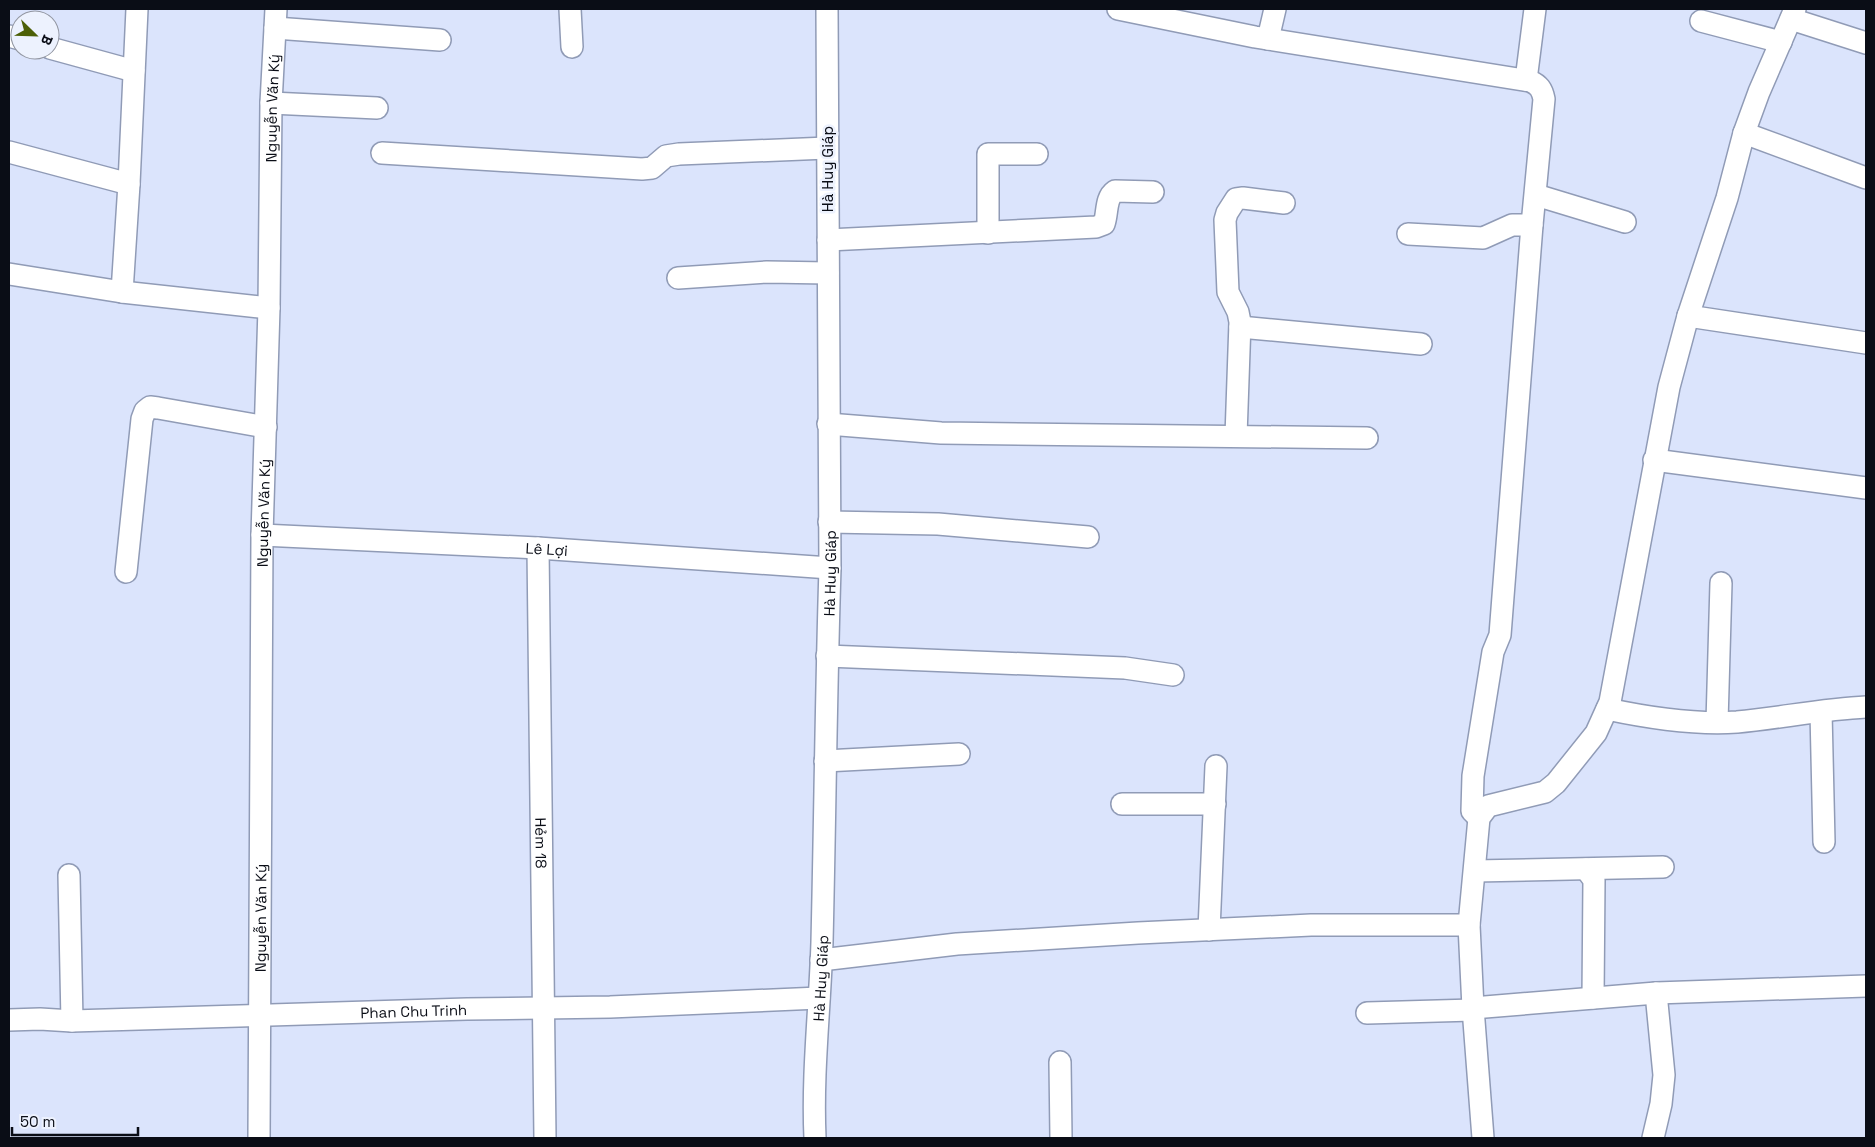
<svg xmlns="http://www.w3.org/2000/svg" width="1875" height="1147" font-family="'Space Grotesk',sans-serif">
	<rect width="100%" height="100%" fill="#dbe4fc"/>
	<g fill="none" stroke-linecap="round" stroke-linejoin="round">
		<g stroke="#909bb6" stroke-width="24">
			<g id="minor">
				<path d="M570,9l2,38"/>
				<path d="M1118,9l137,28 275,44c9,4 12,8 14,18l-12,126"/>
				<path d="M1791,19l75,24"/>
				<path d="M1701,21l80,21"/>
				<path d="M275,28l165,12"/>
				<path d="M9,36l11,3"/>
				<path d="M1268,39l7,-30"/>
				<path d="M50,48l84,23"/>
				<path d="M1526,80l9,-71"/>
				<path d="M271,103l106,5"/>
				<path d="M1744,133l122,45"/>
				<path d="M9,152l120,32"/>
				<path d="M382,153l260,16 10,-1 14,-12 13,-2 148,-6"/>
				<path d="M1536,195l89,27"/>
				<path d="M988,233v-79h49"/>
				<path d="M1408,234l75,4 29,-13h20l-32,410 -7,17 -20,124 -1,35 7,7"/>
				<path d="M828,240l268,-13 8,-3c4,-11 1,-26 11,-33l38,1"/>
				<path d="M9,274l113,18 7,-108 8,-175"/>
				<path d="M678,278l89,-6 61,1"/>
				<path d="M122,292l147,16"/>
				<path d="M1688,316l178,27"/>
				<path d="M1240,327l181,17"/>
				<path d="M828,424l113,9 426,5"/>
				<path d="M1236,436l4,-114 -2,-10 -10,-20 -3,-72 2,-7 9,-14 7,-1 41,5"/>
				<path d="M1654,460l212,28"/>
				<path d="M829,522l109,2 150,13"/>
				<path id="s1" d="M262,535l276,13 292,20"/>
				<path id="s2" d="M538,548l7,590"/>
				<path d="M126,572l16,-153 3,-8 5,-4 8,1 108,19"/>
				<path d="M827,656l298,12 48,7"/>
				<path d="M1607,709c42,9 87,16 130,13 43,-4 86,-13 129,-15"/>
				<path d="M1821,712l3,130"/>
				<path d="M1717,722l4,-139"/>
				<path d="M825,761l134,-7"/>
				<path d="M1122,804h93"/>
				<path d="M1586,869l8,11 -1,118"/>
				<path d="M1475,871l188,-4"/>
				<path d="M69,875l3,146"/>
				<path d="M1209,930l7,-164"/>
				<path d="M821,960l136,-16 181,-11 173,-8h158"/>
				<path d="M1473,1008l183,-15 210,-7"/>
				<path d="M1367,1013l106,-3"/>
				<path id="s3" d="M9,1020l31,-1 32,2 395,-12 143,-2 209,-9"/>
				<path d="M1060,1062l1,76"/>
				<path id="s4" d="M259,1138l3,-603 7,-227 2,-205 5,-94"/>
				<path id="s5" d="M815,1138c-3,-65 5,-130 7,-196 3,-124 4,-249 8,-374l-3,-559"/>
				<path d="M1483,1138l-10,-130 -4,-83 10,-107 9,-12 57,-14 11,-9 40,-50 14,-31 59,-315 19,-71 39,-118 17,-65 15,-41 36,-83"/>
				<path d="M1653,1138l8,-34 3,-29 -8,-82"/>
			</g>
		</g>
		<use href="#minor" stroke="#fff" stroke-width="21"/>
	</g>
	<g text-anchor="middle" dominant-baseline="central" stroke-width="5" stroke-linejoin="round" paint-order="stroke">
		<g font-size="15" fill="#0a0d16" stroke="#edf2fe">
			<text stroke="none"><textPath href="#s4" startOffset="1030">Nguyễn Văn Ký</textPath></text>
			<text transform="translate(827 169) rotate(-90)">Hà Huy Giáp</text>
			<text stroke="none"><textPath href="#s4" startOffset="625">Nguyễn Văn Ký</textPath></text>
			<text stroke="none"><textPath href="#s1" startOffset="285">Lê Lợi</textPath></text>
			<text stroke="none"><textPath href="#s5" startOffset="565">Hà Huy Giáp</textPath></text>
			<text stroke="none"><textPath href="#s2" startOffset="295">Hẻm 18</textPath></text>
			<text stroke="none"><textPath href="#s4" startOffset="220">Nguyễn Văn Ký</textPath></text>
			<text stroke="none"><textPath href="#s5" startOffset="160">Hà Huy Giáp</textPath></text>
			<text stroke="none"><textPath href="#s3" startOffset="405">Phan Chu Trinh</textPath></text>
		</g>
	</g>
	<rect width="1875" height="1147" fill="none" stroke="#0a0d16" stroke-width="20"/>
	<g transform="translate(35 35) rotate(113)"><circle r="24" fill="#edf2fe" stroke="#9296a1"/>
	<path d="M0-4L9 19L0 12L-9 19Z" fill="#4d6007"/>
	<text y="-8" font-size="14" font-weight="bold" text-anchor="middle" fill="#0a0d16">B</text>
	</g>
	<path d="M12 1127v8h126v-8" fill="none" stroke="#0a0d16" stroke-width="2.5"/>
	<text x="20" y="1127" font-size="15" fill="#0a0d16" stroke="#edf2fe" stroke-width="4" paint-order="stroke">50 m</text>
</svg>
